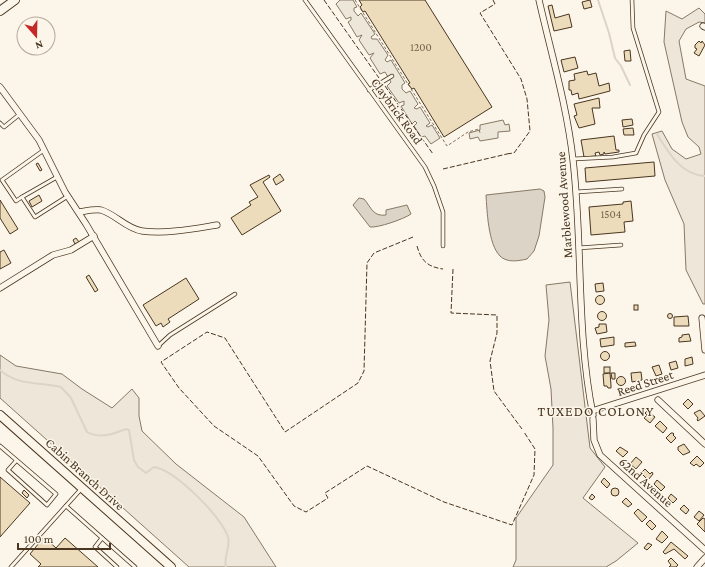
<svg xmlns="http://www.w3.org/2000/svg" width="705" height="567" font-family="'Crimson Pro',serif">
	<rect width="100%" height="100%" fill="#fbf6e9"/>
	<g fill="#ede6d9" stroke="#887966">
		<path d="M699,8l6,6v9l-6,-1 -13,7 -7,12 7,38 19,7v218h-2l-17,-34 -2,-46 -19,-44 -13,-46 10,-3 10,18 14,10 15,-5 -2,-7 -11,-10 -6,-15 -18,-80 2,-31 16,8z"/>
		<path d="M570,282l20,166 15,19 -22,31 55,45 -22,18 -10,6h-93l3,-7v-42l37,-53v-37l-2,-39 -6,-33 4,-36 -3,-35z"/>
		<path d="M0,355l16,11 46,8 20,15 30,19 20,-19 7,9v18l3,15 34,33 68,53 32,50h-87l-189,-169z"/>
	</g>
	<g fill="#ede7d9" stroke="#887966">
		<path d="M340,0h13l4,7 -3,1v3l4,5 3,-3 14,21 -4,3 1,2h5l11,16 -3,5 2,2 4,-2 14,23 -3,2v4l4,4 4,-2 8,13 -4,4 3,1 3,-2 10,16 -4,3 2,1 4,-2 8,13 -9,6 -6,-8 -4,1 -7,-11 3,-3 -2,-2 -3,3 -11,-18 3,-1v-4l-5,2 -12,-17 4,-4 -6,-10 -5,2 -10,-16 4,-5 -5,2 -10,-15 3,-5 -5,2 -9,-15 3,-2v-3l-5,2 -10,-15z"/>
		<path d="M503,120l2,5 4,-1 1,7 -12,1v6l-18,3 -2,-4 -8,2 -1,-6 11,-3v-5z"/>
	</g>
	<g fill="#dcd4c6" stroke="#887966">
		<path d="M540,189l4,2 1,6 -6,39 -5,15 -7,8c-9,2 -20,4 -27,-3 -12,-12 -13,-46 -14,-61z"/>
		<path d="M359,198l5,1c7,8 9,18 22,16v-5l21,-5 4,9c-7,5 -33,14 -41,13l-17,-22z"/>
	</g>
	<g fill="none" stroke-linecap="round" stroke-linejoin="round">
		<g stroke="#dcd4c6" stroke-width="2">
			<path d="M598,0l11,33 6,25 6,8 9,19"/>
			<path d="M657,134c11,18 24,41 48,42"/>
			<path d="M0,370c17,16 40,12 61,17l10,11 16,34c12,7 27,2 39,-3l3,1 5,30 4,7 8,6 8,-6c21,3 68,50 74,70 3,10 -5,20 -2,30"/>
		</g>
	</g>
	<g fill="#ecdcbc" stroke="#4a3520">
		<path d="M359,0h66l67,107 -48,30 -30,-49 -2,1 -4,-5 2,-1 -45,-72 -2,1 -3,-5 2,-2z"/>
		<path d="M590,0l2,7 -8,2 -2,-7z"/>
		<path d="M552,5l3,13 14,-4 3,13 -18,4 -6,-25z"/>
		<path d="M699,41l2,2 1,-2 3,4 -6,11 -5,-3 3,-4 -2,-1v-3z"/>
		<path d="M630,50l1,11h-6l-1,-10z"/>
		<path d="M575,57l3,11 -14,4 -3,-12z"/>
		<path d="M587,71l1,4 8,-2 3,13 10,-3 1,8 -31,8 -1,-6 -6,2 -1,-5h-2v-9l6,-1 -1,-6z"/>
		<path d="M599,98l1,10h-8l3,16 -16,4 -5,-12 3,-1 -3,-11z"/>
		<path d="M632,119l1,6 -10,2 -1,-7z"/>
		<path d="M633,128l1,7h-10l-1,-6z"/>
		<path d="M614,136l2,14h3v2l-14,2 -1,-2v2l-4,1 -1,-3 -4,1 1,3 -12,1 -3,-17z"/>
		<path d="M654,162l1,14 -69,6 -1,-14z"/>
		<path d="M38,163l4,7 -2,1 -4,-7z"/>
		<path d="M280,174l4,6 -8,5 -3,-6z"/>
		<path d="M269,175l1,2 -7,5 18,29 -39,24 -11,-17 20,-13 -2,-3 9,-5 -8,-12z"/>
		<path d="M39,195l3,6 -10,6 -3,-6z"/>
		<path d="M0,200l18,29 -8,5 -10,-16z"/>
		<path d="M631,201l2,20 -9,1 1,10 -34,3 -2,-28 34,-3v-2z"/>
		<path d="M76,238l3,4 -4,2 -2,-4z"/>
		<path d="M4,250l7,13 -11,6v-17z"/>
		<path d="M89,275l9,15 -3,2 -9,-15z"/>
		<path d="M186,278l13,21 -31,20 2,3 -7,5 -2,-4 -5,3 -13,-21z"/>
		<path d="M603,283l1,8 -8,1 -1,-8z"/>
		<circle cx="600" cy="300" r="4.5"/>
		<rect x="634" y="305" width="4" height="5"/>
		<circle cx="602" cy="316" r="4.5"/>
		<circle cx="670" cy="316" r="2.5"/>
		<path d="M688,316l1,10h-15v-9z"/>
		<path d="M599,324h7l1,8 -10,2 -2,-6 4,-1z"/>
		<path d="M689,334l2,7 -12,1v-4l3,-1v-2z"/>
		<path d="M614,337v8l-13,2 -1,-8z"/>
		<path d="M635,342l1,4 -11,1v-4z"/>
		<circle cx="605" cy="356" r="4.5"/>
		<path d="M692,357l1,7 -8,2v-7z"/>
		<path d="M676,361l2,7 -7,2 -2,-7z"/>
		<path d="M659,365l3,9 -6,2 -4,-9z"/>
		<rect x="604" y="367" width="6" height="6"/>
		<path d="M641,372l1,8 -10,2 -1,-9z"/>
		<path d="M610,373l1,12v3h-3l-1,-2h-3l-1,-12z"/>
		<path d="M611,373h4v6h-3z"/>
		<circle cx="621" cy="381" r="4.5"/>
		<path d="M688,399l5,5 -5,5 -5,-5z"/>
		<path d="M700,410l5,6 -7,5 -1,-1 1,-2 -4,-5z"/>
		<path d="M647,411l8,6 -5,6 -6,-5 3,-3 -2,-2z"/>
		<path d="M660,421l7,7 -4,5 -8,-7z"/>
		<path d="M671,433h2l1,1 -1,1 3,3 -5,5 -5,-5z"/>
		<path d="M684,444l6,8 -7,3 -5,-5v-3z"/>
		<path d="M620,447l8,5 -5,5 -7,-6z"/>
		<path d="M697,456l7,7 -4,4 -4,-3 -2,2 -4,-3z"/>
		<path d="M636,457l6,5 -6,7 -6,-5z"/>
		<path d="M645,469l5,5 2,-2 1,2 -5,6 -7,-7z"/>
		<path d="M0,477l30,26 -30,34z"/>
		<path d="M604,478l6,6 -3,4 -6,-6z"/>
		<path d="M657,480l8,7 -4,4 -7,-7z"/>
		<circle cx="615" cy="492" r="4"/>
		<path d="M24,490l5,5 -2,3 -5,-5z"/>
		<path d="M592,494l3,3 -3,3 -3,-2z"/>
		<path d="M671,494l6,5 -4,4 -5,-5z"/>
		<path d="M626,498l6,6 -4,3 -6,-5z"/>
		<path d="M684,505l5,5 -3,4 -6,-5z"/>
		<path d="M638,509l9,8 -5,5 -8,-9z"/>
		<path d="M699,511l5,4 -5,6 -5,-4z"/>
		<path d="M703,518l2,1v13l-8,-8z"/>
		<path d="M650,520l6,6 -4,4 -6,-6z"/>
		<path d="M662,531l6,6 -6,6 -6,-4z"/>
		<path d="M44,537l12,11 9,-10 33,29h-60l3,-3 -11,-10z"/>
		<path d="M671,542l17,14 -3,3 -11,-10 -9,5 -2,-2z"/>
		<path d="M648,543l4,2 -5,5 -3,-2z"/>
		<path d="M671,558l7,7 -2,2h-7l2,-2 -3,-4z"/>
	</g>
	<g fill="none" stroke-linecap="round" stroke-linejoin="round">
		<g stroke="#4a3520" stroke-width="4.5">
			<g id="lane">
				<path d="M305,0l120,167 9,19 9,26v34"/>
				<path d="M369,90l23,-14"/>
				<path d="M0,123l4,4 16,-13"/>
				<path d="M573,159l40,-2 23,-4 8,-18 15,-23 -26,-84 -1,-28"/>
				<path d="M57,177l-35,20 13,20 33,-21"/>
				<path d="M576,192l46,-3"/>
				<path d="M22,197l-6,4 -14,-21 42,-30"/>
				<path d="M578,248l43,-3"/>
				<path d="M158,346l12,-11 65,-41"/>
				<path d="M0,446l56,48 -9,11 -39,-35 8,-9"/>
				<path d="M66,506l69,61"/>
				<path d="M102,538l-7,9 22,20"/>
				<path d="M11,567l71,-79"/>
			</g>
		</g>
		<g stroke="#4a3520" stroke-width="7">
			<g id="street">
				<path d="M539,0c12,53 28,106 34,160 10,85 3,171 20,255"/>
				<path d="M703,26l2,1"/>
				<path d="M0,87l39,53 26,52 21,32 72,122"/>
				<path d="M79,212c7,-1 15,-3 22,-2 14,4 26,19 41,21 25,3 50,-2 75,-6"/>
				<path d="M0,288l53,-33 18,-5 23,-14"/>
				<path d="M702,318l3,32"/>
				<path d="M658,400l47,44"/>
				<path d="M592,411l113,-36"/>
				<path d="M593,419l1,21 6,15 105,95"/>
				<path d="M697,567l8,-9"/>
			</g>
		</g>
		<g stroke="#4a3520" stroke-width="10">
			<g id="secondary">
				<path d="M0,11l15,-11"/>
				<path d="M0,415l171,152"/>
			</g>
		</g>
		<path stroke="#7f6f5c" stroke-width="1" stroke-dasharray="3 2" stroke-linecap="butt" d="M355,0l92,146 21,-14 11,-3 1,4"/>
		<use href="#lane" stroke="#fbf6e9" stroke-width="3"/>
		<use href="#street" stroke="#fbf6e9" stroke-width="5.5"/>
		<use href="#secondary" stroke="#fbf6e9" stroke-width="8"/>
		<g stroke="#4a3520" stroke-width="1" stroke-dasharray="5 2" stroke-linecap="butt">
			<path d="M324,0l55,78"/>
			<path d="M493,0l2,4 -15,9 41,66 6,20 3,32 -16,22 -8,1"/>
			<path d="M385,86l48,68"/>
			<path d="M443,169l64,-15"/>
			<path d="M413,237l-39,16 -7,10 -3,108 -6,12 -73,49 -60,-94 -18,-6 -46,30 18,26 35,38 44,30 36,50 12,6 22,-14 -3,-5 42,-27 77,36 68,23 22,-50 1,-26 -11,-17"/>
			<path d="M417,246c4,15 11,21 26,23"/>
			<path d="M453,269l-2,44 46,2v18l-7,28 4,30 28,38"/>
		</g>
	</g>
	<g text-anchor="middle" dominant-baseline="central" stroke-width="3" stroke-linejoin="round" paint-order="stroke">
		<g font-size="11" fill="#725f47">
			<text x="421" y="47">1200</text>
			<text x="611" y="214">1504</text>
		</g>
		<g font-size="13" fill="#4a3520" stroke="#fbf6e9">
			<text transform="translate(397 111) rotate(54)">Claybrick Road</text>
			<text transform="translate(564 205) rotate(-94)">Marblewood Avenue</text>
			<text transform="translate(645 383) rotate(-18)">Reed Street</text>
			<text transform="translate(85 474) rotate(42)">Cabin Branch Drive</text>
			<text transform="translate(646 482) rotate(42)">62nd Avenue</text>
		</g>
		<g font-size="14" letter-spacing="1" fill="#4a3520" stroke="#fbf6e9">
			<text x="596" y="411">TUXEDO COLONY</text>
		</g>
	</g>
	<g transform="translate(36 36) rotate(160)"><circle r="19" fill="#fbf6e9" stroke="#b4a999"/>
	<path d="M0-3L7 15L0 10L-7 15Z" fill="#c62828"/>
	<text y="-6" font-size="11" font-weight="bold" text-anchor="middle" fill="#4a3520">N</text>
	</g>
	<path d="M18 543v6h92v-6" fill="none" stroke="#4a3520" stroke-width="2"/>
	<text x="24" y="543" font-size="12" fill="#4a3520" stroke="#fbf6e9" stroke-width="3" paint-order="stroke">100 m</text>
</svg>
